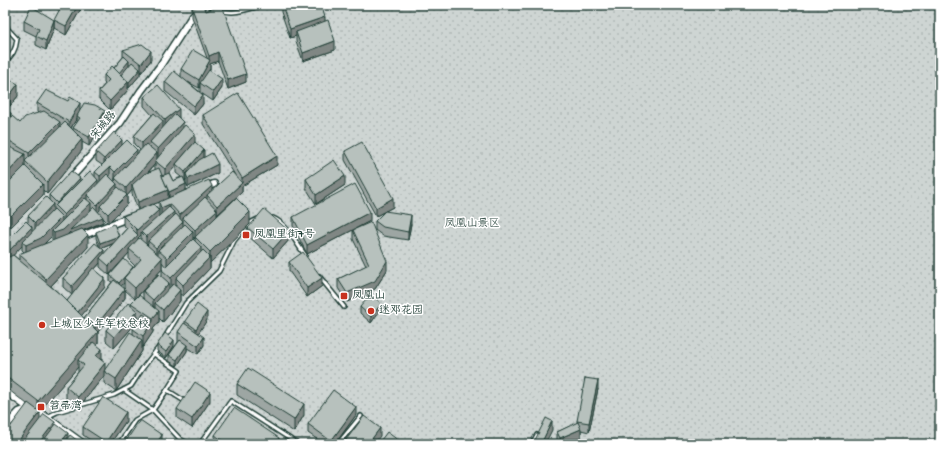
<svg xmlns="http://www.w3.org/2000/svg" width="945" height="449" font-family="'Gochi Hand','LXGW WenKai TC',sans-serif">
	<defs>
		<pattern id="park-dots" width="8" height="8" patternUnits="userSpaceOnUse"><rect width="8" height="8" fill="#ced5d3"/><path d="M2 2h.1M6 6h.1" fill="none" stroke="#b0b8b6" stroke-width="1.8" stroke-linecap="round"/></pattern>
	</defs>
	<rect width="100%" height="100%" fill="#f2f3f3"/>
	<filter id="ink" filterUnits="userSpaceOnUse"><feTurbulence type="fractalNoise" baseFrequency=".025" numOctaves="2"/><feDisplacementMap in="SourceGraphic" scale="8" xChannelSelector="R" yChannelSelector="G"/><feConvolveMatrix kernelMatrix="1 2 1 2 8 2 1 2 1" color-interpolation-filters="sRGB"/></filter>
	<g filter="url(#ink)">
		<rect fill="url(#park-dots)" stroke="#768984" x="5" y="5" width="935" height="439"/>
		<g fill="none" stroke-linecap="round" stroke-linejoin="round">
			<g stroke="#1f3d34" stroke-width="6">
				<g id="lane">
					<path d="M208,5c21,12 34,6 55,0"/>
					<path d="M5,26l12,13c-1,10 -4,17 -12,22"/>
					<path d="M273,218c14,6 23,25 32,37"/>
					<path d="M248,226l4,-4 6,-3"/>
					<path d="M319,276l25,31"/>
					<path d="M165,337l21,-34 33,-32 15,-30 8,-10"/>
					<path d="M154,354l25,17 -12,19 19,12"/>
					<path d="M124,390l29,20 14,-20"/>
					<path d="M47,417l10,-5 57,-17 17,-9 11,-17 17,-22"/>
					<path d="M119,444l16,-24 18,-10 27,29 9,5"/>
					<path d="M200,444l31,-43 67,43"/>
					<path d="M338,444l23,-28"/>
					<path d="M532,444l5,-9"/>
				</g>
			</g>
			<g stroke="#1f3d34" stroke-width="9">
				<g id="street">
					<path d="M70,179l50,-56 21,-32 19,-25 33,-51 11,-10"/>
					<path d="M204,188l10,-4"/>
					<path d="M79,237l51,-20"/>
					<path d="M5,427l14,-15 10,-4"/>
				</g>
			</g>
			<g stroke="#1f3d34" stroke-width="12">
				<path id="secondary" d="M5,389l76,55"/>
			</g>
			<use href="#lane" stroke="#fff" stroke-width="3"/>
			<use href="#street" stroke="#fff" stroke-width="6"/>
			<use href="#secondary" stroke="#fff" stroke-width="9"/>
		</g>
		<g fill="#9da6a3" stroke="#1f3d34" fill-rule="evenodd">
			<path d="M83,5l-17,30 -12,-7v-8z"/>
			<path d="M220,5h16l-2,2 -12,-1 24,76 -18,7 -10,-28 -8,3v5l-1,2 13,17 -9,13 -12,-8 2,11 -9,11 -29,-24v-9l16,-5v-8l26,-11 -15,-41v-9l14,3 15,-5zM188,82l11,6 1,-1v5z"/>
			<path d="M281,5h40l4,16 10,29 -32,11 -7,-20v-5l-6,2 -9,-26z"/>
			<path d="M24,21l30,7 -8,22 -10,-5v-9l-12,-6z"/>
			<path d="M123,50l28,10 -10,13 -1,-2v4l-11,13 -1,-1v3l-18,20 -11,-11v-8l6,-7 -1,-1v-8l10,-7 9,-11z"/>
			<path d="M5,77l13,19 -8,10 -5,-3z"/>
			<path d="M144,97l35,20 4,11 12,14 9,15 14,16 -30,14 -2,-4v-4l-1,2 1,9 26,1 23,-16 -32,-51v-9l74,50 -35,21v6l-6,6 14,26 -40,39v5l-27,28 -3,-2v7l-17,21 -4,-4v4l-6,7v3l-10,15h-1v4l-26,40 -12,-8v-7l-26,32 -12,-9v-12l12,-15v-5l-39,44 1,8 15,7 13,12 -63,6 22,-40 -22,-17v-145l23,-20v-6l21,-16v-5l31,-13 15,-5v-5l7,-7 -6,-4v-9l26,-7 15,9 3,-4 -6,-6v-8l18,-21 -8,-9zM155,164v6l-7,3zM176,166v7l5,4 -8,4 -4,-8zM132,190v4l6,16 -15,6v9l4,3 -8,9 -23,-5v6l3,8 -36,32v9l9,8 -5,6 -16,-15 37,-39 -5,-16 20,-9v-4l5,5 19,-19v-8zM168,193l1,5 -1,1zM162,201l-3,1v8l-5,-6zM233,201l-16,15v-2v1zM141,235v4h-3v-1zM52,236v4l1,1 -9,3zM193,237l2,2v3l-2,-2zM113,244l-9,10 -2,-6zM22,246v4l2,2 -5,2v6l-6,-5zM129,253v7l6,6 -2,2 -23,7v6l2,1 -28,36 -3,-3 24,-28 -11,-17 6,-7v4l9,8zM162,262l4,5 -4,3v7l-19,14v8l-5,-3 24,-27zM124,283v6l-3,-3zM125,290l10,9 -4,4v3l-25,24v11l8,7 23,-26v-4l2,2 -6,9v5l-28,36 -8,-25 1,-2v-11l27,-34z"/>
			<path d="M37,103l43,7 25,10 -16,26 -7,-4v8l-35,44 -4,-4v5l-32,32 -6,-5v-113l6,8 9,6 18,-10 -1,-1zM77,118v4l-4,6v2l-2,-2z"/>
			<path d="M345,151l48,56 -17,9 -31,-56z"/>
			<path d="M306,179l39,6 -29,19 -10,-16z"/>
			<path d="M293,217l77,4 -63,33 -14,-28z"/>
			<path d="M375,221l36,3 -3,16 -25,-4 -8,-6z"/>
			<path d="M248,228l41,12 -16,18 -25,-22z"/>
			<path d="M353,230l34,40 -12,19 -28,13 -9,-14v-9l28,-13 -13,-27z"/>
			<path d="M289,262l33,24 -15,11 -18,-26z"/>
			<path d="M360,307l21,2 -10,14 -11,-10z"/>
			<path d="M207,320l-9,13 6,12 -6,9 -11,-6v3l-10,15 -8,-5v-6l9,-13v-10l7,-8v-3z"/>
			<path d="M157,345l17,1 -8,12 -9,-7z"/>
			<path d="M237,384l67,31 -10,17 -57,-37z"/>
			<path d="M598,389l-9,43 -8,-2v8l-14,6h-8l-2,-3v-9l20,-9v-2z"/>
			<path d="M210,401l-18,27 -15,-10v-9z"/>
			<path d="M356,415l-21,29h-11l-16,-11v-9z"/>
			<path d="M126,421l-16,23h-14l-13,-9v-8z"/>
			<path d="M215,435l64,9h-64z"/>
		</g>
		<g fill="#808784" stroke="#1f3d34">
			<path d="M78,5h5l-17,30v-9z"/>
			<path d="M325,17v9l-29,6v4l-6,2v-9z"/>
			<path d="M54,20v8l-8,22v-9z"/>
			<path d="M335,41v9l-32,11v-8z"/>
			<path d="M151,51v9l-10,13v-9z"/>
			<path d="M218,52v9l-8,3v5l-9,15 -1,-1v4l-1,1v-8l10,-18v-6z"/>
			<path d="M129,61v6l-7,9 -4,-3z"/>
			<path d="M140,69v6l-11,13v-6z"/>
			<path d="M246,74v8l-18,7v-9z"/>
			<path d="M222,79v9l-9,13v-9z"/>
			<path d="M128,82v8l-18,20v-9z"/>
			<path d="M18,84v12l-8,10v-11z"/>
			<path d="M203,95v9l-9,11v-9z"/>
			<path d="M80,103v9l-3,4v2l-8,13v-9z"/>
			<path d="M179,109v8l-14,12v-9z"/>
			<path d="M105,111v9l-16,26v-9z"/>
			<path d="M11,113v9l-6,9v-9z"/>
			<path d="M163,121v8l-13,13v2l-8,8v-9z"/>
			<path d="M60,122v12l-31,31v-12z"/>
			<path d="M183,122v9l-25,27v-9z"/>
			<path d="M195,134v8l-19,22v2l-11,12v-9z"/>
			<path d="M82,139v11l-35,44v-12z"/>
			<path d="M122,140v8l-18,20v-9z"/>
			<path d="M137,150v9l-22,19v3v-9z"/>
			<path d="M204,150v9l-18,15v5l-1,2v-9z"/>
			<path d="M157,153v9l-2,-1v3l-22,25 -1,-4v5l-5,6v8l-19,19v-9l18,-18v-8z"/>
			<path d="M25,154v12l-20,21v-11z"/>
			<path d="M277,156v9l-35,21v6l-25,23v-9l25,-23v-5z"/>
			<path d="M218,164v9l-30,14v-8z"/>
			<path d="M110,167v9l-10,9v-9z"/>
			<path d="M345,176v9l-29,19v-9z"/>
			<path d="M80,178v9l-23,21v-5z"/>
			<path d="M98,180v8l-11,7v5l-23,24v-9z"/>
			<path d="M43,184v11l-32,32v-11z"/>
			<path d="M117,184v8l-17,14v4l-3,3v-8z"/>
			<path d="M186,184v6l-17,8v-6z"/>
			<path d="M212,186v9h-5v5l-24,18v12l-25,20v4l-2,3v-9l24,-24v-9z"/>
			<path d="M168,190v9l-30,11v-8z"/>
			<path d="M393,198v9l-17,9v-8z"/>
			<path d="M91,203v9l12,5v5l-33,14v-4l-7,7 -9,3v-9l-2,-2v5l-11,11 -15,7v-9l36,-28v8z"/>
			<path d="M53,204v9l-18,19v-9z"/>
			<path d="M170,204v9l-9,3v-8z"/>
			<path d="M159,210v9l-18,13v3l-3,3v6l-9,5v4l-20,22v-9l28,-30v-6z"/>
			<path d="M217,210v9l-22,18v2v-9z"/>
			<path d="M174,212v9l-26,20v3l-2,2v-9z"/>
			<path d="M250,212v12l-40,39v-11z"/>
			<path d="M370,212v9l-63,33v-9z"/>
			<path d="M411,215v9l-3,16v-8z"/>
			<path d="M32,227v9l-10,6v4l-15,16v-9z"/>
			<path d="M289,231v9l-16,18v-9z"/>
			<path d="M193,232v9l-26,26v-9z"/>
			<path d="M88,235v12l-42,44v-12z"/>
			<path d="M119,236v5l-19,8v-6z"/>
			<path d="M201,247v12l-25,19v7l-5,5v-12z"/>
			<path d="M104,250v9l-4,-1v5l-28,32v-9z"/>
			<path d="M210,257v11l-27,28v-11z"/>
			<path d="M162,258v11l-27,30v-11z"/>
			<path d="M387,261v9l-12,19 -28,13v-9z"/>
			<path d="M133,267v6l-9,5v5l-5,6v-6z"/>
			<path d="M105,278v9l-27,33v-8z"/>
			<path d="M322,278v8l-15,11v-9z"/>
			<path d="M169,283v11l-14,9v7l-2,2v-12z"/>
			<path d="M125,289v9l-27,34v11l-17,20 -3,-3v7l-40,46v-12l57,-66v-8z"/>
			<path d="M180,290v11l-17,21v-12z"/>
			<path d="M381,304v5l-10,14v-6z"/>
			<path d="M137,311v11l-23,26v-11z"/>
			<path d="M159,311v11l-6,7v3l-10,15v-11l10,-15v-3z"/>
			<path d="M207,312v8l-11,17v-8z"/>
			<path d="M204,337v8l-6,9v-8z"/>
			<path d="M142,340v11l-26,40v-12z"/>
			<path d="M174,340v6l-8,12v-6z"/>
			<path d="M187,345v6l-10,15v-6z"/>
			<path d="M102,349v11l-6,-4z"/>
			<path d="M105,363v9l-1,-1v5l-26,32v-11z"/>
			<path d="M598,380v9l-9,43v-9z"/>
			<path d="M210,392v9l-18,27v-9z"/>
			<path d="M304,404v11l-10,17v-12z"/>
			<path d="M356,407v8l-21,29h-4v-3z"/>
			<path d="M40,412v8l-18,24h-6z"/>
			<path d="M126,412v9l-16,23h-4v-2z"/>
			<path d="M552,421v9l-7,14h-4z"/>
			<path d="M55,422v9l-11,13h-6z"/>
			<path d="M380,428v8l-6,8h-6z"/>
			<path d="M581,429v9l-14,6h-7v-6z"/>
			<path d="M68,433v9l-2,2h-6z"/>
			<path d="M162,435v9h-6z"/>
			<path d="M279,438v6h-4z"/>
		</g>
		<g fill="#b7c1bd" stroke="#1f3d34">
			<path d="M62,5h16l-12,21 -12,-6z"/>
			<path d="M202,5h2l2,6 16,-6 24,69 -18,6 -10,-28 -9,4 -17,-48z"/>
			<path d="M282,5h39l4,12 -35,12z"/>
			<path d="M31,6l23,14 -8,21 -10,-5 3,-7 -15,-8z"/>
			<path d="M328,20l7,21 -32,12 -7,-21z"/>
			<path d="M142,44l9,7 -10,13 -18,-14z"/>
			<path d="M193,50l17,10 -11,20 -18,-11z"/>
			<path d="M124,56l5,5 -10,12 -5,-5z"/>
			<path d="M132,62l8,7 -11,13 -8,-7z"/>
			<path d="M112,66l16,16 -18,19 -11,-10 10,-11 -5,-5z"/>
			<path d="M209,70l13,9 -9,13 -13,-9z"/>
			<path d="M174,71l29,24 -9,11 -29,-24z"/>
			<path d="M5,77l13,7 -8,11 -5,-4z"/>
			<path d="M158,85l21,24 -14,11 -21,-23z"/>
			<path d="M46,90l22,11 2,-4 10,6 -11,19 -32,-19z"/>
			<path d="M238,93l39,63 -35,22 -39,-63z"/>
			<path d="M84,103l11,2 10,6 -16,26 -16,-9 7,-10 -3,-2z"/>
			<path d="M5,109l6,4 -6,9z"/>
			<path d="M44,111l16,11 -31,31 -24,-15v-13l7,-9 8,7 5,-6z"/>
			<path d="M154,113l9,8 -21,22 -8,-7z"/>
			<path d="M175,114l8,8 -25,27 -8,-7z"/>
			<path d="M65,122l17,17 -35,43 -22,-21z"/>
			<path d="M185,125l10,9 -30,35 -10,-8z"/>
			<path d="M114,132l8,8 -18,19 -8,-7z"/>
			<path d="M127,140l10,10 -22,22 -5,-5 -10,9 -5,-4z"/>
			<path d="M195,142l9,8 -19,22 -9,-8z"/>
			<path d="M362,142l31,56 -17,10 -31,-57z"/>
			<path d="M146,144l11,9 -31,35 -11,-10z"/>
			<path d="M5,145l20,9 -20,22z"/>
			<path d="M212,153l6,11 -30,15 -2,-5 13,-14z"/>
			<path d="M334,160l11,16 -29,19 -10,-16z"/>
			<path d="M25,166l18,18 -32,32 -6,-6v-24z"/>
			<path d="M159,168l9,22 -30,12 -6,-17 12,-11z"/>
			<path d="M71,171l9,7 -23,25 -8,-8z"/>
			<path d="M90,171l8,9 -34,35 -9,-9z"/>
			<path d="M232,172l10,11 -25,23 -10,-11z"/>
			<path d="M169,173l4,8 10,-4 3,7 -17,8 -7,-16z"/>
			<path d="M107,174l10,10 -20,21 -10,-10z"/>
			<path d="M209,180l3,6 -32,29 -10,-11 -9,4 -2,-6z"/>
			<path d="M355,184l15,28 -63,33 -14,-28z"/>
			<path d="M118,187l9,8 -19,19 -8,-8z"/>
			<path d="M46,197l7,7 -18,19 -7,-7z"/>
			<path d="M205,197l12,13 -22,20 -12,-12z"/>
			<path d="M85,198l6,5 -28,27 -9,3 -2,-2z"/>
			<path d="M236,198l14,14 -40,40 -15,-15z"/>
			<path d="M153,204l6,6 -22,20 -14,-14z"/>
			<path d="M94,207l9,10 -33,13z"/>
			<path d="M169,207l5,5 -28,25 -5,-5z"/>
			<path d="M54,209l8,8 -21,21 -15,7 -4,-3z"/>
			<path d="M264,209l25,22 -16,18 -25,-21z"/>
			<path d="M385,211l26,4 -3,17 -25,-5 -8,-6z"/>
			<path d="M176,214l7,8 -27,26 -8,-7z"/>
			<path d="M26,221l6,6 -25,26 -2,-1v-10z"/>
			<path d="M371,222l16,39 -12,20 -28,12 -9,-14 31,-15 -16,-34z"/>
			<path d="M114,224l5,12 -19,7 -4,-11z"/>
			<path d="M185,224l8,8 -26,26 -9,-8z"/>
			<path d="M129,226l9,9 -29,31 -9,-8z"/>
			<path d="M82,229l6,6 -42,44 -27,-25z"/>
			<path d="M139,238l23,20 -27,30 -11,-10 17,-19 -12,-10z"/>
			<path d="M193,239l8,8 -30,31 -9,-8z"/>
			<path d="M95,243l9,7 -32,36 -9,-8z"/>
			<path d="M203,250l7,7 -27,28 -7,-7z"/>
			<path d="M303,252l19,26 -15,10 -18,-26z"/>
			<path d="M13,255l48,40 37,37 -60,69 -33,-25v-117z"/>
			<path d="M124,259l9,8 -14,16 -9,-8z"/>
			<path d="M93,268l12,10 -27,34 -11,-11z"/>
			<path d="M159,274l10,9 -16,17 -10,-9z"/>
			<path d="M114,280l11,9 -30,38 -11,-9z"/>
			<path d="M173,284l7,6 -17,20 -8,-7z"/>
			<path d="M372,293l9,11 -10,13 -11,-10z"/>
			<path d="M139,295l20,16 -6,7 -22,-15z"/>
			<path d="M128,303l9,8 -23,26 -8,-7z"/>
			<path d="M197,304l10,8 -11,17 -11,-8z"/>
			<path d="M143,314l10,7 -10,15 -10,-7z"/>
			<path d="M184,323l20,14 -6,9 -20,-14z"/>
			<path d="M130,332l12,8 -26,39 -12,-8z"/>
			<path d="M165,333l9,7 -8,12 -9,-7z"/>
			<path d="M180,340l7,5 -10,15 -8,-5z"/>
			<path d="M93,342l9,7 -6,7 9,7 -27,34 -12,-10 18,-22 -6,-5z"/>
			<path d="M248,368l56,36 -10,16 -57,-36z"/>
			<path d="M585,378l13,2 -9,43 -12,-2z"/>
			<path d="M195,382l15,10 -18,27 -15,-10z"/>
			<path d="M333,390l23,17 -25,34 -23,-17z"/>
			<path d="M103,397l23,15 -20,30 -23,-15z"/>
			<path d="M28,403l12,9 -24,32h-11v-10z"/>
			<path d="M234,408l45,30 -4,6h-48l-12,-9z"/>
			<path d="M44,414l11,8 -17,22h-17z"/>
			<path d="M364,416l16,12 -12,16h-25z"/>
			<path d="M546,418l6,3 -11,23h-8z"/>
			<path d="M140,420l22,15 -6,9h-32z"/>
			<path d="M578,422l3,7 -21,9 -3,-6z"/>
			<path d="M56,424l12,9 -8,11h-19z"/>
			<path d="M387,432l15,11 -1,1h-23z"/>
			<path d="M70,435l12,9h-19z"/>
		</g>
	</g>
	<g fill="#c8321e" stroke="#fff" stroke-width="1.5">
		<rect x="242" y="231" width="8" height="8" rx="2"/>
		<rect x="340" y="292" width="8" height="8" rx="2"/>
		<circle cx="371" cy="311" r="4"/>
		<circle cx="42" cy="325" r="4"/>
		<rect x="37" y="403" width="8" height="8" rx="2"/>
	</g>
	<g text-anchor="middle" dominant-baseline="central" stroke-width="3" stroke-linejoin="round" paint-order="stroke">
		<g font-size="11" fill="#1f3d34" stroke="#fff">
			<text transform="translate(104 126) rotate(-51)">宋城路</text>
		</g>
		<g font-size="11" fill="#425b54" stroke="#fff">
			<text x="472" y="224">凤凰山景区</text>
		</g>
		<g font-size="11" fill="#1f3d34" stroke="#fff" text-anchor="start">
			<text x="254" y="235">凤凰里街7号</text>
			<text x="352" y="296">凤凰山</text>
			<text x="379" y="311">迷邓花园</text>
			<text x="50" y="325">上城区少年军校总校</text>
			<text x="49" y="407">笤帚湾</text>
		</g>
	</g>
	<rect width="945" height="449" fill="none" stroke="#fff" stroke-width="20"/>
	<rect x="10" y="10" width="925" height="429" fill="none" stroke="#1f3d34" stroke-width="1.5" filter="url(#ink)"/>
</svg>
